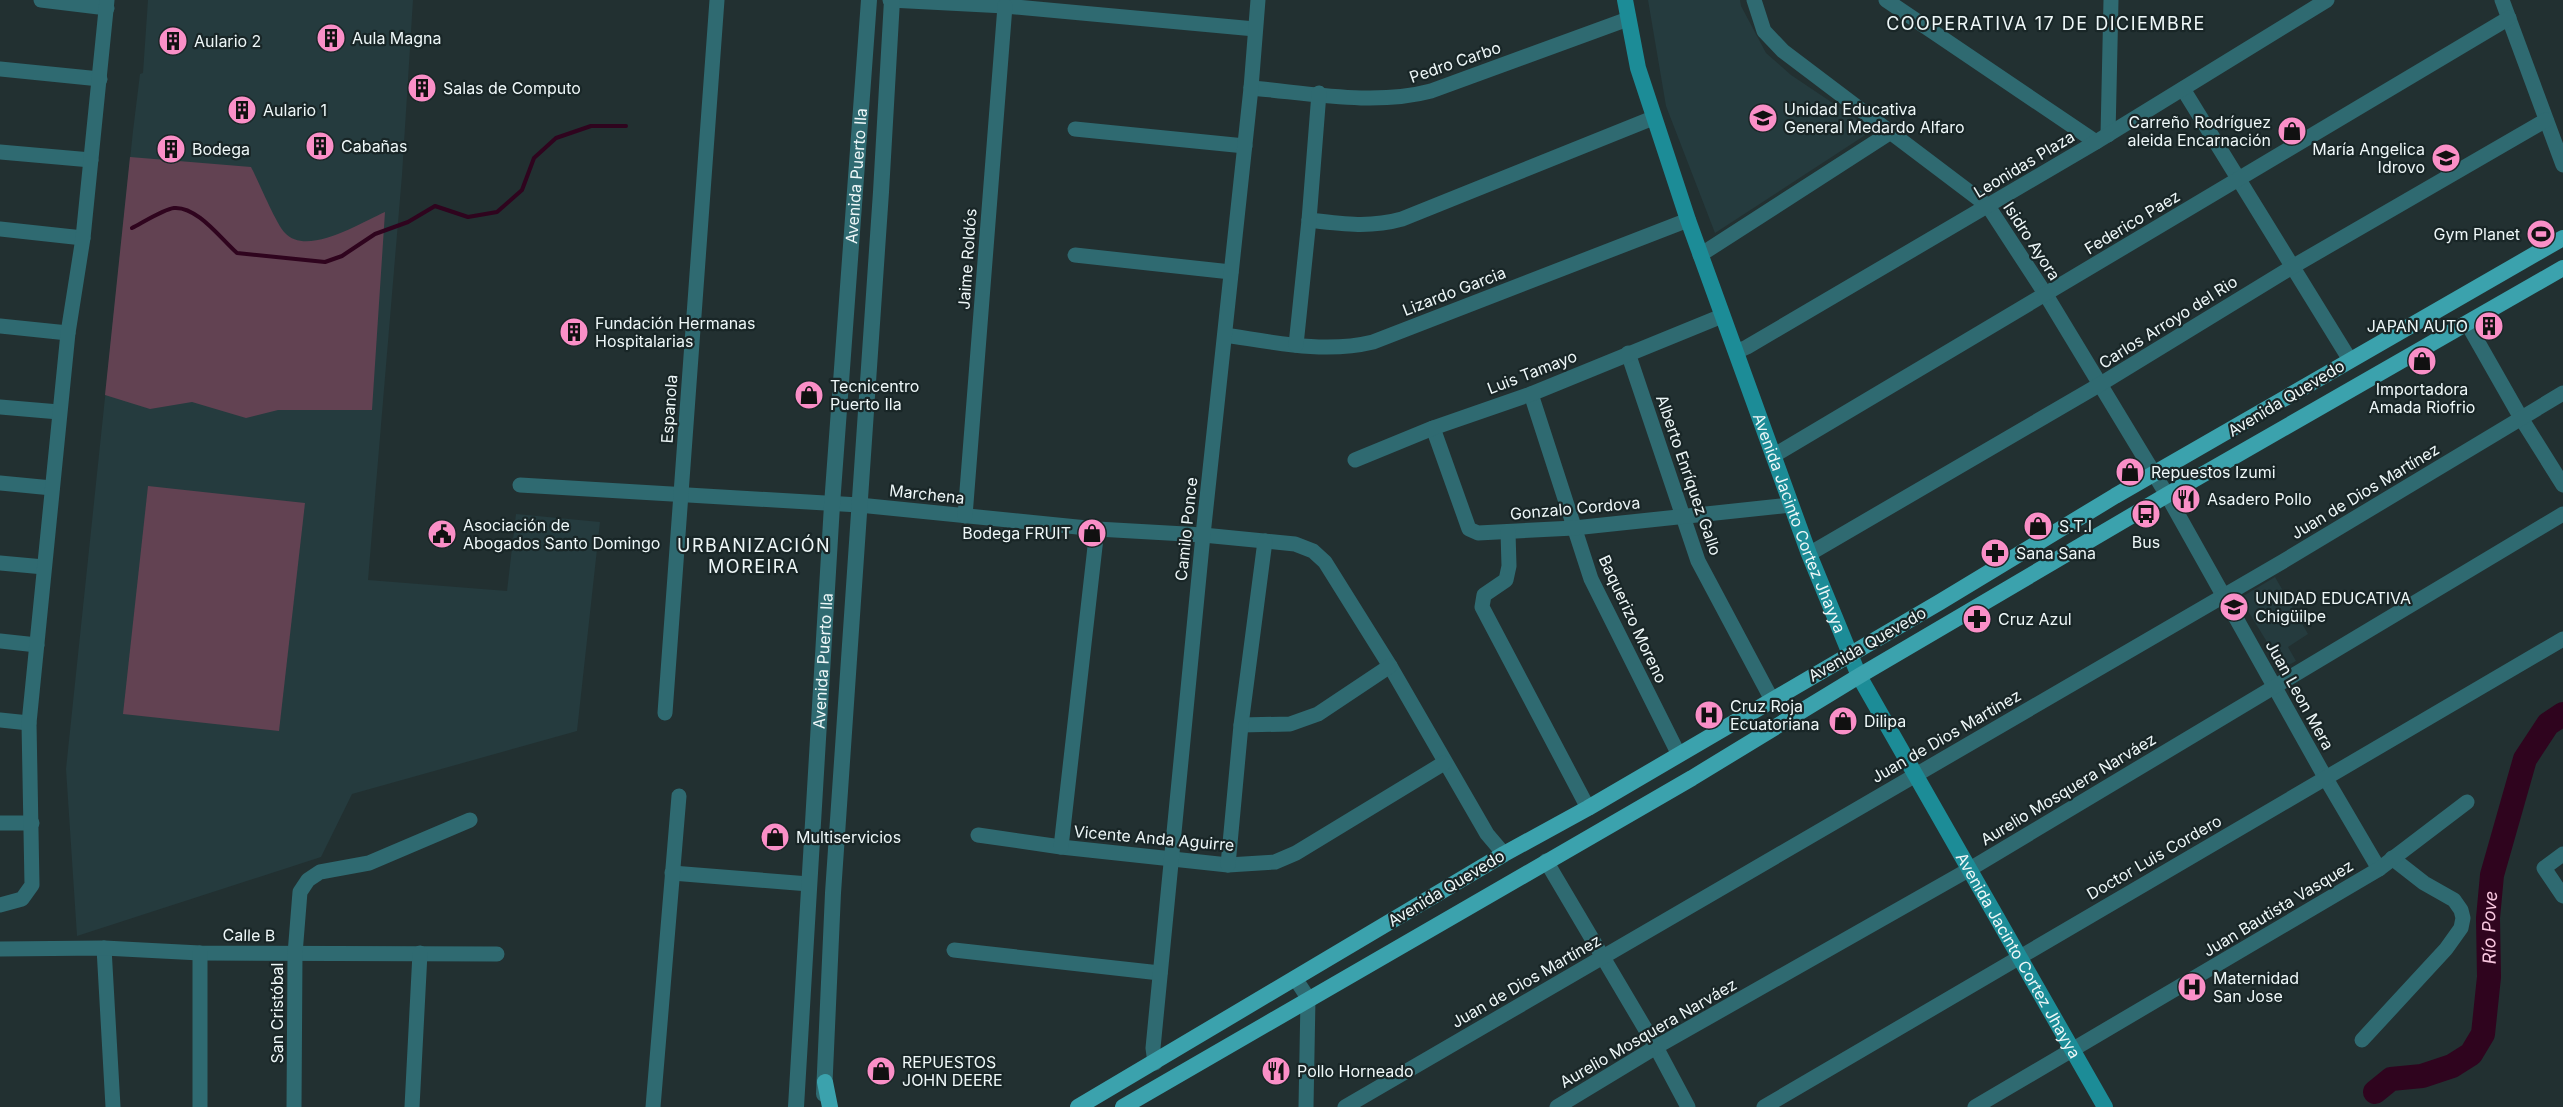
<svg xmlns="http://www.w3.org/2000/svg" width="2563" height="1107" font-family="Inter,sans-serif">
	<rect width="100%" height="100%" fill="#223031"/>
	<g fill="#253b3e">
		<path d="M148,0h265l-11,175 -34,405 139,11 9,-77 84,8 -23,209 -225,63 -31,63 -244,79 -11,-167 67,-638 7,-57 3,-1z"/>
		<path d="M1648,0h92l1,6 25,47 25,22 82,55 -158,103 -49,-127z"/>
		<path d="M2275,577l33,57 -20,13 8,14 -13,7 -43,-70z"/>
	</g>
	<g fill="#624252">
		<path d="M130,157l121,10c8,15 24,55 34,66 22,24 77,-11 100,-21l-13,198h-94l-32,8 -54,-16 -42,7 -45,-14z"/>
		<path d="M148,486l157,17 -26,228 -156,-17z"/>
	</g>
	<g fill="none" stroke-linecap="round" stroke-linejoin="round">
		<path stroke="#2f041e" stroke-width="4" d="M132,228c10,-5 32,-19 42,-20 23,-2 47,31 63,45l88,9 17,-6 33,-22 33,-12 27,-16 33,11 29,-5 25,-22 12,-32 22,-20 35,-12h35"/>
		<path stroke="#2f041e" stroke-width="24" id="s1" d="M2375,1092l16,-13 31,-3 30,-10 19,-12 12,-20 6,-57 -1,-59 4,-43 33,-116 23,-35 15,-10"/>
		<g stroke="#2f6a71" stroke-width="15">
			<path d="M41,0l66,8"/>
			<path d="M890,0l115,6 250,23"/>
			<path d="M1754,0l10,31 19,20 205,155 58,89 121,200 158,282 54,92"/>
			<path d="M1886,0l210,142"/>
			<path d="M2502,0l61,165"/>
			<path d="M0,69l100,10"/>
			<path d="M1251,88c58,5 124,18 180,3l197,-72"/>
			<path d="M2183,89l167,271"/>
			<path d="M1075,129l170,17"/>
			<path d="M2108,135l3,-135"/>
			<path d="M0,152l91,8"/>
			<path d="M1309,220c33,4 61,8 93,-1l251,-101"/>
			<path d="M0,229l83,9"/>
			<path d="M1075,255l156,17"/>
			<path d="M1700,255l191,-123"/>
			<path d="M2467,323l54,95 42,67"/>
			<path d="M0,326l68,7"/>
			<path d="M1225,335c48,7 99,19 148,7l315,-122"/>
			<path d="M1296,345l13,-125 10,-127"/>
			<path d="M1736,352l11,-5 349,-205 231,-142"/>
			<path d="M1628,353l70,208 74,139"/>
			<path d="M1531,394l60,185 87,174"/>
			<path d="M0,407l59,5"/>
			<path d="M1433,428l36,101 9,4 96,-5 217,-23"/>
			<path d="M1773,456l736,-438"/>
			<path d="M1355,460l78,-32 98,-34 191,-78"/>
			<path d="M0,483l52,5"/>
			<path d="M520,485l339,20 238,24 106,6 92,9 18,7 12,11 65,104 97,168 17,20"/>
			<path d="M965,516l40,-510"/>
			<path d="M1508,532l1,34 -3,14 -22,15 -2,12 106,201"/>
			<path d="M1809,554l290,-169 193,-118 254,-147"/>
			<path d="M0,563l44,4"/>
			<path d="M0,641l37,4"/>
			<path d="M665,713l52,-713"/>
			<path d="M0,720l29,3"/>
			<path d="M1241,725l49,-1 28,-10 72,-48"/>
			<path d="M0,823h32"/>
			<path d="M978,835l83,12 167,18 47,-3 21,-9 148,-90"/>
			<path d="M1061,847l36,-318"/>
			<path d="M2563,854l-19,14 19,28"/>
			<path d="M1546,861l110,186 32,60"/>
			<path d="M1228,865l13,-140 24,-184"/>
			<path d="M672,873l137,11"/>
			<path d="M0,905l22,-6 10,-14 -3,-162 39,-390 15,-95 24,-238"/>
			<path d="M104,948l9,159"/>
			<path d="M0,949l104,-1 96,5 297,1"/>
			<path d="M954,950l206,23"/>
			<path d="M200,953v154"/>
			<path d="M1295,978l13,20 -2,109"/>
			<path d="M2362,1040l84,-91 15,-21 2,-10 -2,-8 -7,-10 -30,-17 -32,-25"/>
			<path d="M1155,1063l-2,-15 50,-513 48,-447 7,-88"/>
			<path d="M294,1107l1,-153 5,-62 8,-12 12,-8 49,-9 101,-43"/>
			<path d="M412,1107l8,-154"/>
			<path d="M653,1107l26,-311"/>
			<path d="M1345,1107l937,-545 281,-169"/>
			<path d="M1557,1107l99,-60 314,-178 593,-355"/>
			<path d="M1764,1107l799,-468"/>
			<path d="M1975,1107l404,-238 88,-67"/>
		</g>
		<g stroke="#2f6a71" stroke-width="16">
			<path d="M824,1094l9,-201 48,-701 11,-192"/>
			<path id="s2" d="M796,1107l36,-602 37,-505"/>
		</g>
		<path stroke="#1c8c97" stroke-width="16" id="s3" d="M1625,0l13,68 50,152 121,334 50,122 246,431"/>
		<g stroke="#3ba2ad" stroke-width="16">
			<path d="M825,1082l5,25"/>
			<path d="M1078,1107l426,-253 84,-46 352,-206 175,-106 448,-258"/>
			<path d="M1123,1107l569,-329 167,-102 308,-181 396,-227"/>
		</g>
	</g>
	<defs>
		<g id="building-disc" transform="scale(1.5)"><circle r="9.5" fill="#fa8fc7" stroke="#192627"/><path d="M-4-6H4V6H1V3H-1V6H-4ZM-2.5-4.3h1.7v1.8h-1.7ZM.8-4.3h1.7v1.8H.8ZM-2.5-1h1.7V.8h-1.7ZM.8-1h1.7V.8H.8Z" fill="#111"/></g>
		<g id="school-disc" transform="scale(1.5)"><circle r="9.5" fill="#fa8fc7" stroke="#192627"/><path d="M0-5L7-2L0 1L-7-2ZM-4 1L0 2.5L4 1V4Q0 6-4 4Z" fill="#111"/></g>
		<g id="shop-disc" transform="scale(1.5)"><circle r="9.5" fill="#fa8fc7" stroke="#192627"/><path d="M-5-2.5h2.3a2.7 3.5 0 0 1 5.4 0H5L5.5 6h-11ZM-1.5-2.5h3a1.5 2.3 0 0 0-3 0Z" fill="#111"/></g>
		<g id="stadium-disc" transform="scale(1.5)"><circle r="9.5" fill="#fa8fc7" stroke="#192627"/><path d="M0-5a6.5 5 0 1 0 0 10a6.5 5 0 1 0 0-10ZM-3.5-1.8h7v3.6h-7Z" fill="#111"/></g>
		<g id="restaurant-disc" transform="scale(1.5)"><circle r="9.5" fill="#fa8fc7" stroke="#192627"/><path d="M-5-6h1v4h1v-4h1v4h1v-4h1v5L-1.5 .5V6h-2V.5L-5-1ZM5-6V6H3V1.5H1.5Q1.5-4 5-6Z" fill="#111"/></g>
		<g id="bus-disc" transform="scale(1.5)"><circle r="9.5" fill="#fa8fc7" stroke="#192627"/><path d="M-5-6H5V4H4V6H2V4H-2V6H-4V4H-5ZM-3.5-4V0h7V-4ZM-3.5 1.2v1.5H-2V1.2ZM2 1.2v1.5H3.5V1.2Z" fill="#111"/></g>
		<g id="civic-disc" transform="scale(1.5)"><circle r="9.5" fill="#fa8fc7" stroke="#192627"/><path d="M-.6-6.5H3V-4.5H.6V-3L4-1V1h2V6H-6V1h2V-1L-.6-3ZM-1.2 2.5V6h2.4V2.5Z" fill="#111"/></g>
		<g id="pharmacy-disc" transform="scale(1.5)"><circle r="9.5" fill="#fa8fc7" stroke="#192627"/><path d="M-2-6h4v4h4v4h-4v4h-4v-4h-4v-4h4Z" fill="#111"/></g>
		<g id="hospital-disc" transform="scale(1.5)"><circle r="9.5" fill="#fa8fc7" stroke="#192627"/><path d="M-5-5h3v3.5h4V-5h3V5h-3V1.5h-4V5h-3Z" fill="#111"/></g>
	</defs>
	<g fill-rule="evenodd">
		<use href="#building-disc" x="331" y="38"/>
		<use href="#building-disc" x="173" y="41"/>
		<use href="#building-disc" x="422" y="88"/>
		<use href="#building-disc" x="242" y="110"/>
		<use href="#school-disc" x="1763" y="118"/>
		<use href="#shop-disc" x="2292" y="131"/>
		<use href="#building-disc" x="320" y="146"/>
		<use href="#building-disc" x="171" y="149"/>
		<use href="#school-disc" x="2446" y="158"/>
		<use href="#stadium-disc" x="2541" y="234"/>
		<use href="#building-disc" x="2489" y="326"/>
		<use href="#building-disc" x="574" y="332"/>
		<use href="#shop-disc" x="2422" y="361"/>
		<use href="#shop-disc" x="809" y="395"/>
		<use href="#shop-disc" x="2130" y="472"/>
		<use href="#restaurant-disc" x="2186" y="499"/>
		<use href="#bus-disc" x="2146" y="514"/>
		<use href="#shop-disc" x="2038" y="526"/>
		<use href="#shop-disc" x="1092" y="533"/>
		<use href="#civic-disc" x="442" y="534"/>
		<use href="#pharmacy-disc" x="1995" y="553"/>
		<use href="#school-disc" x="2234" y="607"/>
		<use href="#pharmacy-disc" x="1977" y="619"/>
		<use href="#hospital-disc" x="1709" y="715"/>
		<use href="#shop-disc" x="1843" y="721"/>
		<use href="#shop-disc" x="775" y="837"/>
		<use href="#hospital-disc" x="2192" y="987"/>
		<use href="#shop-disc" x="881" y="1071"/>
		<use href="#restaurant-disc" x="1276" y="1071"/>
	</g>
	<g text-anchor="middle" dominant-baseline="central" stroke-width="4.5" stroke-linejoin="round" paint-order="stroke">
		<g font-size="16" fill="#eef7f8" stroke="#192627" text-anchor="start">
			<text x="352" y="38">Aula Magna</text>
			<text x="194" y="41">Aulario 2</text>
			<text x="443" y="88">Salas de Computo</text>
			<text x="1784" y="109">Unidad Educativa<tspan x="1784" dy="18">General Medardo Alfaro</tspan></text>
			<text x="263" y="110">Aulario 1</text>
			<text x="2271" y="122" text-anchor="end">Carreño Rodríguez<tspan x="2271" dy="18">aleida Encarnación</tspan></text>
			<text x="341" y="146">Cabañas</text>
			<text x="192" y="149">Bodega</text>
			<text x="2425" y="149" text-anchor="end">María Angelica<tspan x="2425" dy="18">Idrovo</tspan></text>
			<text x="2520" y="234" text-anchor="end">Gym Planet</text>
			<text x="595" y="323">Fundación Hermanas<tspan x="595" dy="18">Hospitalarias</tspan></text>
			<text x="2468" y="326" text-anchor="end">JAPAN AUTO</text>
			<text x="830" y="386">Tecnicentro<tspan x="830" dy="18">Puerto Ila</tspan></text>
			<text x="2422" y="389" text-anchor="middle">Importadora<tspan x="2422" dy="18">Amada Riofrio</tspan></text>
			<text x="2151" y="472">Repuestos Izumi</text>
			<text x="2207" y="499">Asadero Pollo</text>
			<text x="463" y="525">Asociación de<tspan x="463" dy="18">Abogados Santo Domingo</tspan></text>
			<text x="2059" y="526">S.T.I</text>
			<text x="1071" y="533" text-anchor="end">Bodega FRUIT</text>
			<text x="2146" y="542" text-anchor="middle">Bus</text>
			<text x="2016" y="553">Sana Sana</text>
			<text x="2255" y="598">UNIDAD EDUCATIVA<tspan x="2255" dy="18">Chigüilpe</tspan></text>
			<text x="1998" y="619">Cruz Azul</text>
			<text x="1730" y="706">Cruz Roja<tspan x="1730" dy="18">Ecuatoriana</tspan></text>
			<text x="1864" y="721">Dilipa</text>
			<text x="796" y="837">Multiservicios</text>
			<text x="2213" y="978">Maternidad<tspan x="2213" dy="18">San Jose</tspan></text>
			<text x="902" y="1062">REPUESTOS<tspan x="902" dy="18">JOHN DEERE</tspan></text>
			<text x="1297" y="1071">Pollo Horneado</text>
		</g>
		<g font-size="16" fill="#eef7f8" stroke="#192627">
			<text transform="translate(1455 62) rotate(-19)">Pedro Carbo</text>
			<text transform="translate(2024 164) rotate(-31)">Leonidas Plaza</text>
			<text stroke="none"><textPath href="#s2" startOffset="933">Avenida Puerto Ila</textPath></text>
			<text transform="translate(2132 222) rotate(-31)">Federico Paez</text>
			<text transform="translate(2032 241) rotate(57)">Isidro Ayora</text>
			<text transform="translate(967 259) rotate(-86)">Jaime Roldós</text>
			<text transform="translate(1454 291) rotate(-21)">Lizardo Garcia</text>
			<text transform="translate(2168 322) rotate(-32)">Carlos Arroyo del Rio</text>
			<text transform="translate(1532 372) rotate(-21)">Luis Tamayo</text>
			<text transform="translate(2286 398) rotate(-31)">Avenida Quevedo</text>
			<text transform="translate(669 409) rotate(-86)">Espanola</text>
			<text transform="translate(1689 475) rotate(71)">Alberto Enríquez Gallo</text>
			<text transform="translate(2365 491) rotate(-31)">Juan de Dios Martínez</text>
			<text transform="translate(927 494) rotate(6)">Marchena</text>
			<text transform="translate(1575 508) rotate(-5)">Gonzalo Cordova</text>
			<text stroke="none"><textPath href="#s3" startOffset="552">Avenida Jacinto Cortez Jhayya</textPath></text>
			<text transform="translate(1186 529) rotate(-84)">Camilo Ponce</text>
			<text transform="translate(1633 619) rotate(65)">Baquerizo Moreno</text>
			<text transform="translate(1867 644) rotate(-30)">Avenida Quevedo</text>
			<text stroke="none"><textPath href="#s2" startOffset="447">Avenida Puerto Ila</textPath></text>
			<text transform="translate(2300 695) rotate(61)">Juan Leon Mera</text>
			<text transform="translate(1946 736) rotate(-30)">Juan de Dios Martínez</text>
			<text transform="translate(2068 789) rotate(-31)">Aurelio Mosquera Narváez</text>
			<text transform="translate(1154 838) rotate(5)">Vicente Anda Aguirre</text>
			<text transform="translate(2154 857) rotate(-30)">Doctor Luis Cordero</text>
			<text transform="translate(1446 888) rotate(-31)">Avenida Quevedo</text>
			<text transform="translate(2278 908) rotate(-31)">Juan Bautista Vasquez</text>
			<text transform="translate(249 935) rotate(1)">Calle B</text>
			<text stroke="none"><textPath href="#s3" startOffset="1038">Avenida Jacinto Cortez Jhayya</textPath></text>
			<text transform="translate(1526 981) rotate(-30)">Juan de Dios Martínez</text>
			<text transform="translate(277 1013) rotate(-90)">San Cristóbal</text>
			<text transform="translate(1648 1033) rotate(-30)">Aurelio Mosquera Narváez</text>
		</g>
		<g font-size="18" letter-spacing="1.5" fill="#eef7f8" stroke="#192627">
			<text x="2046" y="23">COOPERATIVA 17 DE DICIEMBRE</text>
			<text x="754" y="545">URBANIZACIÓN<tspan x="754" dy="21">MOREIRA</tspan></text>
		</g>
		<g font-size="18" font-style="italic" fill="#f9c7df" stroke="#192627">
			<text stroke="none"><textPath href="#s1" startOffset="236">Río Pove</textPath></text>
		</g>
	</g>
</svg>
